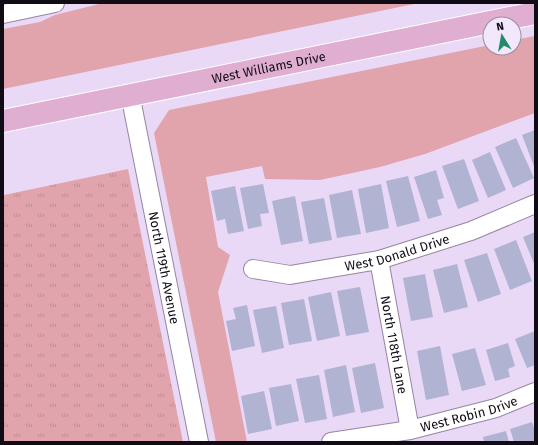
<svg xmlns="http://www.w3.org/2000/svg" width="538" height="445" font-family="'Fira Sans',sans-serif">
	<defs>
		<pattern id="grass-tufts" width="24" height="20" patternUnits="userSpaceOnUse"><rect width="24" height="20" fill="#e1a4ac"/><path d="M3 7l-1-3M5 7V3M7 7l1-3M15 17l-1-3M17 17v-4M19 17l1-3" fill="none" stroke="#c08c93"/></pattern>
	</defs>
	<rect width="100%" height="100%" fill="#ead8f7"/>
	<path fill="url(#grass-tufts)" d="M128,169l55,273h-180v-249l1,2z"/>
	<g fill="#e1a4ac">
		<path d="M103,3h316l-416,86v-60l37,-7 15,-7z"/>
		<path d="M535,36v77l-110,41 -45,13 -60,13 -55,-1 -3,-13 -56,11 12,70 12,8 -12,37 29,150h-31l-62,-309 15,-23 321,-65v3h24v-8z"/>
	</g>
	<g fill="#b1b3d3">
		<path d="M535,130v39l-13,-34z"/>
		<path d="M516,138l18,40 -21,10 -18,-41z"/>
		<path d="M490,152l16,38 -18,8 -16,-38z"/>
		<path d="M464,159l15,42 -21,8 -16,-43z"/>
		<path d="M436,170l8,28 -7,2 5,15 -14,4 -14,-42z"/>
		<path d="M408,176l12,45 -23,6 -11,-46z"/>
		<path d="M263,184l6,29 -9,1 2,12 -14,3 -8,-41z"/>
		<path d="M381,184l8,44 -23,5 -8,-44z"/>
		<path d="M235,186l9,45 -16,3 -3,-15 -8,2 -6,-30z"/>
		<path d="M352,190l9,44 -24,4 -8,-43z"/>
		<path d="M295,196l8,45 -22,4 -9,-44z"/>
		<path d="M324,198l8,42 -23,4 -8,-42z"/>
		<path d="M535,232v34l-12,-29z"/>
		<path d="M516,240l16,41 -22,9 -16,-41z"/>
		<path d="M487,253l14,41 -23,8 -14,-42z"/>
		<path d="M457,264l11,43 -24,6 -11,-43z"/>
		<path d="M425,274l8,43 -22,4 -8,-43z"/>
		<path d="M360,287l9,45 -23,4 -9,-45z"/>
		<path d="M331,292l9,44 -23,5 -9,-44z"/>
		<path d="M304,299l8,42 -23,4 -8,-42z"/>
		<path d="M247,305l8,41 -23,5 -6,-30 10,-2 -3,-11z"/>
		<path d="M276,306l8,42 -22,5 -9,-43z"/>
		<path d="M535,331v34l-8,3 -12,-29z"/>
		<path d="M508,343l7,23 -7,3 2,8 -15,4 -9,-31z"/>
		<path d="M440,346l9,49 -23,5 -9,-49z"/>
		<path d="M475,348l11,37 -24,6 -10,-37z"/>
		<path d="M375,363l9,45 -23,5 -9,-45z"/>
		<path d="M346,365l9,47 -22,5 -9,-47z"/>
		<path d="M319,375l8,44 -22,4 -9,-44z"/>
		<path d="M291,384l8,37 -23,5 -7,-38z"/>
		<path d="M264,391l8,38 -24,5 -7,-38z"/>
		<path d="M532,422l3,8v12h-21l-4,-13z"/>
		<path d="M506,431l3,11h-25l-1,-5z"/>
	</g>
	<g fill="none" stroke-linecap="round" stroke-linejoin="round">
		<g stroke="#9685a2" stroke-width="20">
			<g id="minor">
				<path d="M3,14l52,-11"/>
				<path id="s1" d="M130,94l69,348"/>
				<path id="s2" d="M379,260l31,170"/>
				<path id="s3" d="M253,269l37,6 89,-15 92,-29 64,-27"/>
				<path id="s4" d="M331,442l79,-12 86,-22 39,-16"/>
			</g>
		</g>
		<g stroke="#fff" stroke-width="24">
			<g id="major">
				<path id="s5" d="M3,121l532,-108"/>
			</g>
		</g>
		<use href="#minor" stroke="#fff" stroke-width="18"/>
		<use href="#major" stroke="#e0aed0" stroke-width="22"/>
	</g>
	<g text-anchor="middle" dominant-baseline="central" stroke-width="3" stroke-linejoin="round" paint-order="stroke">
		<g font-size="13" fill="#110b15" stroke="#f3e8fb">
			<text stroke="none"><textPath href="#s5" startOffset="271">West Williams Drive</textPath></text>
			<text stroke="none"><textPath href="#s3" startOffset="147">West Donald Drive</textPath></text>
			<text stroke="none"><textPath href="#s1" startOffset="177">North 119th Avenue</textPath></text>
			<text stroke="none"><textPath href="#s2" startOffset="86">North 118th Lane</textPath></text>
			<text stroke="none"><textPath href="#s4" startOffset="141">West Robin Drive</textPath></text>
		</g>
	</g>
	<rect width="538" height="445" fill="none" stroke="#110b15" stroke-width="8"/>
	<g transform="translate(502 36) rotate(349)"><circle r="19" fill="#f3e8fb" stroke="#99909f"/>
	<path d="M0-3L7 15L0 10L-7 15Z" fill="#228c69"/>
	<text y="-6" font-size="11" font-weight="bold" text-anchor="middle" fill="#110b15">N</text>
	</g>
</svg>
